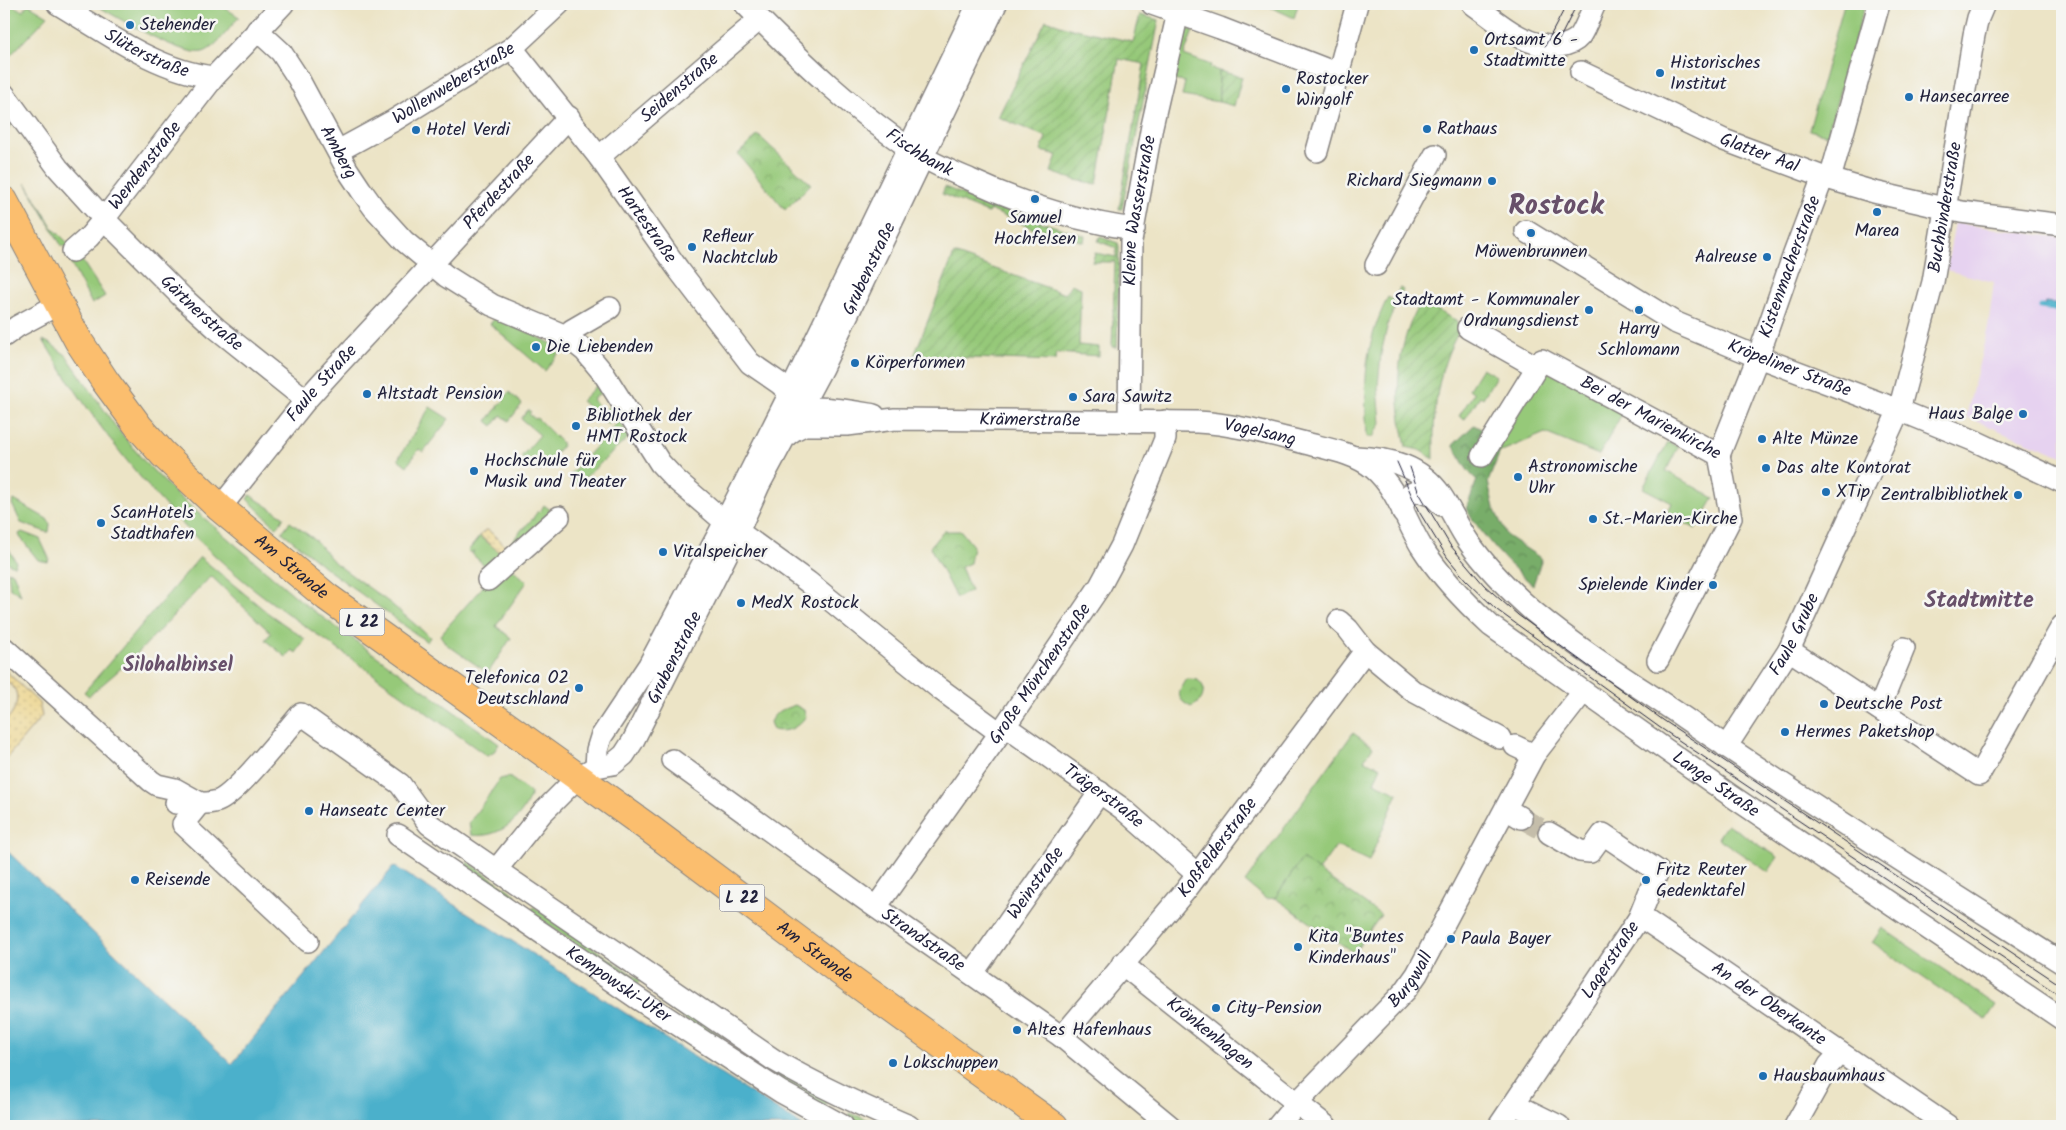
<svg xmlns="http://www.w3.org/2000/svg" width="2066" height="1130" font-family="Kalam,sans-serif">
	<defs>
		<pattern id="forest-crowns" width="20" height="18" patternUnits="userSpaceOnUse" patternTransform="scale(1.25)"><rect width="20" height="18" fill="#78ad69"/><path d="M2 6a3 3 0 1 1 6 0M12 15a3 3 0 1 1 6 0" fill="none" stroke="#628c58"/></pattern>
		<pattern id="sand-dots" width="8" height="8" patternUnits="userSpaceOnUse" patternTransform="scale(1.25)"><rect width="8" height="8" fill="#eeda9e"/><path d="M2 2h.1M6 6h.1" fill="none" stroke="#ccbb89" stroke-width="1.8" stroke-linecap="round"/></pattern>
		<pattern id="park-crowns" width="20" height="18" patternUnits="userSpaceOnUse" patternTransform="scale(1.25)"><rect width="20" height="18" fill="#96c979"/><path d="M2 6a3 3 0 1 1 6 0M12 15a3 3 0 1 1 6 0" fill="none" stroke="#81ac6a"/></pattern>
		<pattern id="garden-furrows" width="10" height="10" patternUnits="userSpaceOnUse" patternTransform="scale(1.25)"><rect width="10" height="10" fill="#96c979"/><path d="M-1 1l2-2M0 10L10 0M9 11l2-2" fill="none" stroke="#81ac6a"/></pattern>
	</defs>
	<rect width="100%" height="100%" fill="#f6f6f2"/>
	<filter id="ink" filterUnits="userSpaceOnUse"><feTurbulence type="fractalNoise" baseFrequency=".02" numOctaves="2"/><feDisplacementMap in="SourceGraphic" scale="10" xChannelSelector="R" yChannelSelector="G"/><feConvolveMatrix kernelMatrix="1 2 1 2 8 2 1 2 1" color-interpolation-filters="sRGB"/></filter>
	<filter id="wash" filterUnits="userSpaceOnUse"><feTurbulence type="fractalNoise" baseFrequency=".0096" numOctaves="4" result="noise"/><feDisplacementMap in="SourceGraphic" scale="20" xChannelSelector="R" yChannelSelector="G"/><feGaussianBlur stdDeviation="1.12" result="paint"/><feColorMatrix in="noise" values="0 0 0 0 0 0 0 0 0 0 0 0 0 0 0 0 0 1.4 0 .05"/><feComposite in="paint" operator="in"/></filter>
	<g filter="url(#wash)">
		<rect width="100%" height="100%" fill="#ece4c6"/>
		<path fill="#e6d2f0" d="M1955,223l107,15v218l-96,-39 22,-90 6,-45 -48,-12z"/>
		<g fill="#96c979" stroke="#5c765a">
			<path d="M4,4h6l13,7 5,-7 20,12 -44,46z"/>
			<path d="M94,4h125l20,13c-8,9 -24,32 -36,35 -21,5 -88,-36 -109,-48z"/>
			<path d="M1264,4h39v2l-5,-1 -4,13z"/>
			<path d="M1844,4l21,1 -38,130 -18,-5z"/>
			<path d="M1185,28l8,3 -9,24 27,10 -1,3 9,3v31l-37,-6 3,-14 -13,-2z"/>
			<path d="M4,108l7,9v9l-6,6 -1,-1z"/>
			<path d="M26,183l27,45 17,17 -3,3 -6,-3z"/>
			<path d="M79,256l26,40 -13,8 -21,-40 4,-6z"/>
			<path d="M1400,288l3,2 -15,33 -7,31 -3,32 3,38 -8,13h-6c-3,-55 -4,-90 21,-140l5,3z"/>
			<path d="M496,317l63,30 3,2 -17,22 -55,-47z"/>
			<path d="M43,340l8,4 15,11 50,72 28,34 32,33 131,112 192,138 -6,9 -6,3c-49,-35 -97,-70 -145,-104 -35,-25 -72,-49 -104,-76 -79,-67 -142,-149 -195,-236z"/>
			<path d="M1537,367l90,38 -28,50 -54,-22 -67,28z"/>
			<path d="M1482,368l14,8 -13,22 -3,-2 -15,23 -6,-3 15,-23 -5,-4z"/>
			<path d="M598,384l4,8 -9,7 8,13 10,-6 18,31 -52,48 -9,-8 3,1 -1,-3 4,-5 2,1 -1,-2 42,-46 -4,-4 -4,6 -28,-24z"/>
			<path d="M509,392l13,12 -13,17 -8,-6 -8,11 -6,-5 4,-6 2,1 -1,-2 5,-6 2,1 -1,-3 6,-5 -1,-1z"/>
			<path d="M430,407l19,12 -26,33 -4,-3 -12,17 -9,-7z"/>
			<path d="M528,410l3,2 -2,2 6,5 2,-1 25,25v3l-5,6h-3l1,2 -5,5 -2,-1 1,2 -5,6h-3l2,2 -4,4 -18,-15 19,-22 -19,-16z"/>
			<path d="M1668,442l10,5 -12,24 48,27 -18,31 -29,-16 5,-10 -29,-15z"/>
			<path d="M250,495l34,22 -7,11 -30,-29z"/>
			<path d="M14,500l33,19 3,5 -1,8h-3l-25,-9 -9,-19z"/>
			<path d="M544,505l15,12 -42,37 -8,-7v-2l14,-17h3l-1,-1 7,-8 1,1v-2l5,-7 2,1z"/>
			<path d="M290,522l24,17 21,24 55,40 40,34 -3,5 -96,-70 -49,-40z"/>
			<path d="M22,532l18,7 9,19 -1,4 -10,-2 -18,-23 -1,-3z"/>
			<path d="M480,536l29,24 -3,3 21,19 -31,44 15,12 -23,35 -42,-29 -6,-9 54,-61 -22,-20 2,-3 -4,2 -2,-2z"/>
			<path d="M4,540l12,22 -2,4 -10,-5z"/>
			<path d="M200,557l68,56 37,26 -9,14 -4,-3 -6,7 -21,-17 6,-7 -60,-57 -78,82 -44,38 -5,-4z"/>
			<path d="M8,571l6,3 7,21 -11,-7z"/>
			<path d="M1353,733l20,14 -9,13 17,7 -7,15 24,11 -29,68 -33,-15 -18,25 -16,-12 -27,39 -9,1 -21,-17z"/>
			<path d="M509,777l22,16c-8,26 -32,46 -60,42l-2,-12 31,-44z"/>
			<path d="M1727,824l51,33 -10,15 -50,-34z"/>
			<path d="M468,862l48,33 -4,5 -49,-29z"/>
			<path d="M534,907l106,73 -4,6 -106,-74z"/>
			<path d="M1882,928l114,77 -10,15 -114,-77z"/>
			<path d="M662,995l64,44 -4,5 -64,-43z"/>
			<path d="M771,1069l57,31 -3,7 -57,-32z"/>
			<path d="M850,1113l35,13h-21l-16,-7z"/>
		</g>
		<path fill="url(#forest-crowns)" stroke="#4d6852" d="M1474,425l14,8 -2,6 15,10 -13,33 6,26 13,28 35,23 -9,26c-27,-22 -48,-46 -67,-76l11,-29c-13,-11 -15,-21 -24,-35z"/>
		<g fill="url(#sand-dots)" stroke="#887e6c">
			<path d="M486,529l1,2 1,-1 7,6v2h3l8,9 11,7 -8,6 -29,-24z"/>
			<path d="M4,669l35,34 3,13 -38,45v-39c14,-12 20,-33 0,-42z"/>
		</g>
		<g fill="url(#park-crowns)" stroke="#5c765a">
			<path d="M758,135l53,49 -26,26 -47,-56z"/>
			<path d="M943,531h18l12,15 -3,17 -9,4 10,24 -15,7 -26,-51z"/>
			<path d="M1186,679l12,1 5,6c1,11 -1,16 -12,21 -15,-8 -14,-14 -5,-28z"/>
			<path d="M795,705l9,5 2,6c-8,12 -19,17 -33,14l-3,-8c5,-11 14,-13 25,-17z"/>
			<path d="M1302,859l79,56 -27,38 -79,-55z"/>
		</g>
		<g fill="url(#garden-furrows)" stroke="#5c765a">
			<path d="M1140,15l19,5 -37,189h-3l25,-145 -25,-5 -22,125 -22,-4 -24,-8 6,-17 -16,-4 5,-14 -48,-20 48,-97 29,10 1,-1 57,13z"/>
			<path d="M1219,71l23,6 -8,29 -15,-4z"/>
			<path d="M945,187l40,17 100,32 -1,6 -48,-15 -2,2 -44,-19 -2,3 -46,-19z"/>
			<path d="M1100,237l18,6 1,4 -2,100h-5l3,-85h-23l3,-9 21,4v-9l-18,-7z"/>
			<path d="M954,254l111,40 6,-10 10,4 -2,57 20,2v9l-43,-3 -1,8 -141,-5z"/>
			<path d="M1424,302l32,19 4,9c-24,39 -27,84 -26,129l-15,-9 -13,-3c-1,-9 -4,-18 -5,-27 -5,-33 -3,-65 9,-96 3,-8 6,-18 14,-22z"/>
		</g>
		<g fill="#4cb0cb" stroke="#376983">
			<path d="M2045,302l17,2v5l-19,-2z"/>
			<path d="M4,848l228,216 162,-198 409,260h-799z"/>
		</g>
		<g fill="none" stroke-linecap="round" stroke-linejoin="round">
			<g stroke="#4cb0cb" stroke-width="5">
				<path d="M2041,307l21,3"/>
				<path d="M2061,1126l1,-2"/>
			</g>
		</g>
	</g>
	<g filter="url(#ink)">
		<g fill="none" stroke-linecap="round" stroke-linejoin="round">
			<path stroke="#c4bdaa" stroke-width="21" stroke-dasharray="21 11" stroke-linecap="butt" d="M1521,818l28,15"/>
			<g stroke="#878380" stroke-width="24">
				<g id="minor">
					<path id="s1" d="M58,4c47,28 101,68 156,73"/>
					<path id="s2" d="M745,4c54,55 112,111 178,153 15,9 32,16 48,23 52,24 105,41 163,49"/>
					<path d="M1152,4l68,24 118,46"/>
					<path d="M1473,4c25,18 53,45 86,42 7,-1 16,-4 21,-10 6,-9 10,-22 15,-32"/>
					<path id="s3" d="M257,30l24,22 17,26 49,91 14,21 13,18 30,33 42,35 46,29 74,31 19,15 19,23 56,89 15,16 50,43 83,60 132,107 60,44"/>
					<path d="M1348,37l9,-33"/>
					<path id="s4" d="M512,48l87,109 79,112 72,94 29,20 11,10 7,11"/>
					<path id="s5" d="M1581,72l143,68 99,37 51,15 87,20 101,13"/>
					<path id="s6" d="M4,94l54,74 46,51 79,79 33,30 90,72"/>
					<path id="s7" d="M338,151l55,-30 119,-73 47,-44"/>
					<path d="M1317,151l29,-106"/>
					<path id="s8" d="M599,157l161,-138"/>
					<path d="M1830,179l49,-175"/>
					<path id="s9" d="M1526,231l148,91 84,35 141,53 76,31 87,41"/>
					<path id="s10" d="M73,251l16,-14 15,-18 110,-142 69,-73"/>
					<path d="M1376,265l59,-110"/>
					<path id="s11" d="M1468,328l69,39 5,-7 177,95"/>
					<path d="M4,336l14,-10 41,-22"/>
					<path d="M566,336l6,-6 38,-22"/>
					<path d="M789,415c20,-13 62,-4 85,0"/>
					<path id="s12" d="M1129,421l2,-180 21,-115 28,-122"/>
					<path id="s13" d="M783,438l11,-8 10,-5h43l48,-6 302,3c37,2 72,12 108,21 23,6 49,10 68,25 23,19 33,53 48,78 19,30 44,56 70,80l239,169 332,224"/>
					<path id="s14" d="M1719,455l39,-98 36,-103 29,-77"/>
					<path d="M1482,456l55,-89"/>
					<path d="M1356,457c34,1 65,9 85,38 10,15 17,31 27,46 18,26 42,50 66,71 47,39 99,71 149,105 124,85 252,165 379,246"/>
					<path id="s15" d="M220,508l86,-108 28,-31 235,-252"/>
					<path id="s16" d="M1854,508l45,-98 34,-128 41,-247 4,-17 6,-14"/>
					<path d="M1403,513v-12l7,-7 8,-3 15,5 9,9"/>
					<path d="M488,580l71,-63"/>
					<path d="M1339,621l9,8 17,22 48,40 87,47"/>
					<path d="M4,648l147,133 6,4 18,4 25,14 -17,21 125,117"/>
					<path d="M1789,650l190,125 83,-149"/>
					<path d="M1658,660l73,-142 -12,-63"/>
					<path d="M1879,709l25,-61"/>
					<path id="s17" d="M1005,726l118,83 75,66"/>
					<path d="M1515,746l19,9"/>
					<path id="s18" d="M1726,747l63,-97 62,-136"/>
					<path id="s19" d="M672,760l195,141 195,136 108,89"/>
					<path d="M596,767l1,-17 4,-13 48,-72 76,-143 65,-129 188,-389"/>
					<path d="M176,803c13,0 29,2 42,-2 19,-7 67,-69 83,-87l99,70 29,40 345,236c44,26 89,46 135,66"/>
					<path d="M1506,809l15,9"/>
					<path id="s20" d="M398,835l242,165 141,92 62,34"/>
					<path id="s21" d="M496,870l46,-57 36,-36 18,-10 17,-3 11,-9 9,-14 105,-209 21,-47 63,-117 174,-364"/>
					<path id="s22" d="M876,907l129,-181 95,-140 22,-41 43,-106v-18"/>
					<path id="s23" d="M1639,918l8,3 301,205"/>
					<path id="s24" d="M1122,964l204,162"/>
					<path id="s25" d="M972,974l128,-182"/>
					<path id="s26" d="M1062,1037l124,-147 179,-239"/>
					<path d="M1514,1104l45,22"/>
					<path id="s27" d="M1278,1126l19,-23 108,-112 12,-17 117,-219 49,-63"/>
					<path id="s28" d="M1499,1126l140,-208 19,-47 -55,-37 -13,18 -10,-1 -31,-18"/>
					<path d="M1795,1126l34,-61 11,-12"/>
				</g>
			</g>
			<g stroke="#878380" stroke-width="30">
				<g id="major">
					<path id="s29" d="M4,201l74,139 27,41 34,46 24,27 57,54 107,89 323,232 184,138 220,159"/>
				</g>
			</g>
			<use href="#minor" stroke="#fff" stroke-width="21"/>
			<use href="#major" stroke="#fbbe6e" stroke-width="28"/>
			<g stroke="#22223b" stroke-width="1">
				<path d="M1545,46l22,-42"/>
				<path d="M1556,46l21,-42"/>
				<path d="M1397,462l21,48 29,47 18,22 32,31 162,117 403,270"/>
				<path d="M1410,467l8,24 32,54 34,40 34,30 145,105 399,266"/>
			</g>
		</g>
	</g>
	<g fill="#1f6fb2" stroke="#f6f6f2" stroke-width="2">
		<circle cx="130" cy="25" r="5"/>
		<circle cx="1474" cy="50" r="5"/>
		<circle cx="1660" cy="73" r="5"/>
		<circle cx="1286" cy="89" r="5"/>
		<circle cx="1909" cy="97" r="5"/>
		<circle cx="1427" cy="129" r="5"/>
		<circle cx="416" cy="130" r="5"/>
		<circle cx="1492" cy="181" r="5"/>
		<circle cx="1035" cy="199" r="5"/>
		<circle cx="1877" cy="212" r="5"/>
		<circle cx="1531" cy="233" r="5"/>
		<circle cx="692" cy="247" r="5"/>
		<circle cx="1767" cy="257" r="5"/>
		<circle cx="1589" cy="310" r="5"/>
		<circle cx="1639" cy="310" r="5"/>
		<circle cx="536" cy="347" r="5"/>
		<circle cx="855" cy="363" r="5"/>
		<circle cx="367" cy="394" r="5"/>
		<circle cx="1073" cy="397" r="5"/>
		<circle cx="2023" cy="414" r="5"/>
		<circle cx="576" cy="426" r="5"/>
		<circle cx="1762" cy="439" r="5"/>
		<circle cx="1766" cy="468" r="5"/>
		<circle cx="474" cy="471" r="5"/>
		<circle cx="1518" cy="477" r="5"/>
		<circle cx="1826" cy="492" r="5"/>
		<circle cx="2018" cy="495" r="5"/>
		<circle cx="1593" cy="519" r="5"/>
		<circle cx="101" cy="523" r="5"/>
		<circle cx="663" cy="552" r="5"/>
		<circle cx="1713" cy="585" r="5"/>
		<circle cx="741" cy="603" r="5"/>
		<circle cx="579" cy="688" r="5"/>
		<circle cx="1824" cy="704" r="5"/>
		<circle cx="1785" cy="732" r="5"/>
		<circle cx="309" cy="811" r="5"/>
		<circle cx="135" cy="880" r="5"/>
		<circle cx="1646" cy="880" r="5"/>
		<circle cx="1451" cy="939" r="5"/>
		<circle cx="1298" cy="947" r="5"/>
		<circle cx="1216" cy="1008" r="5"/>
		<circle cx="1017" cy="1030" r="5"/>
		<circle cx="893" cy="1063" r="5"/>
		<circle cx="1763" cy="1076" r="5"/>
	</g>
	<g text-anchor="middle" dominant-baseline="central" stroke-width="5" stroke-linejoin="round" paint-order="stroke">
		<g fill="#f6f6f2" stroke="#626272" stroke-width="1">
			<rect x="339.5" y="608.5" width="45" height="27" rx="4"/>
			<rect x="719.5" y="884.5" width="45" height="27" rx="4"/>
		</g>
		<g font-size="16" font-weight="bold" fill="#22223b">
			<text x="362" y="622">L 22</text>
			<text x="742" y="898">L 22</text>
		</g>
		<g font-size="18" fill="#22223b" stroke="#f6f6f2" text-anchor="start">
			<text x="140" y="25">Stehender</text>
			<text x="1484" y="40">Ortsamt 6 -<tspan x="1484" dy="21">Stadtmitte</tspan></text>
			<text x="1670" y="63">Historisches<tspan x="1670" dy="21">Institut</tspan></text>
			<text x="1296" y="79">Rostocker<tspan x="1296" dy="21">Wingolf</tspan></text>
			<text x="1919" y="97">Hansecarree</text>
			<text x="1437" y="129">Rathaus</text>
			<text x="426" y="130">Hotel Verdi</text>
			<text x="1482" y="181" text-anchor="end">Richard Siegmann</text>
			<text x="1035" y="218" text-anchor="middle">Samuel<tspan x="1035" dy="21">Hochfelsen</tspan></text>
			<text x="1877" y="231" text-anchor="middle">Marea</text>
			<text x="702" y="237">Refleur<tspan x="702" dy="21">Nachtclub</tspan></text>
			<text x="1531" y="252" text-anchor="middle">Möwenbrunnen</text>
			<text x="1757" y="257" text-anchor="end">Aalreuse</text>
			<text x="1579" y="300" text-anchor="end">Stadtamt - Kommunaler<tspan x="1579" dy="21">Ordnungsdienst</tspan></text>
			<text x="1639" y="329" text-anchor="middle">Harry<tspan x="1639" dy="21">Schlomann</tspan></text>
			<text x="546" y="347">Die Liebenden</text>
			<text x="865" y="363">Körperformen</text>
			<text x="377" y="394">Altstadt Pension</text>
			<text x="1083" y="397">Sara Sawitz</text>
			<text x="2013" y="414" text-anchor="end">Haus Balge</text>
			<text x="586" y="416">Bibliothek der<tspan x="586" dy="21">HMT Rostock</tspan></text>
			<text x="1772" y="439">Alte Münze</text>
			<text x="484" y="461">Hochschule für<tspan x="484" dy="21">Musik und Theater</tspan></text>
			<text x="1528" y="467">Astronomische<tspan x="1528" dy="21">Uhr</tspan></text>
			<text x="1776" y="468">Das alte Kontorat</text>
			<text x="1836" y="492">XTip</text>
			<text x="2008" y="495" text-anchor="end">Zentralbibliothek</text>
			<text x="111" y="513">ScanHotels<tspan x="111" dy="21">Stadthafen</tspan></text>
			<text x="1603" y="519">St.-Marien-Kirche</text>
			<text x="673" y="552">Vitalspeicher</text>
			<text x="1703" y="585" text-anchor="end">Spielende Kinder</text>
			<text x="751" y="603">MedX Rostock</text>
			<text x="569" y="678" text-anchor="end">Telefonica O2<tspan x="569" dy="21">Deutschland</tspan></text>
			<text x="1834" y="704">Deutsche Post</text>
			<text x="1795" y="732">Hermes Paketshop</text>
			<text x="319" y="811">Hanseatc Center</text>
			<text x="1656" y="870">Fritz Reuter<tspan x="1656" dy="21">Gedenktafel</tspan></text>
			<text x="145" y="880">Reisende</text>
			<text x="1308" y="937">Kita "Buntes<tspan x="1308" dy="21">Kinderhaus"</tspan></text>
			<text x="1461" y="939">Paula Bayer</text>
			<text x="1226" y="1008">City-Pension</text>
			<text x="1027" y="1030">Altes Hafenhaus</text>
			<text x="903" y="1063">Lokschuppen</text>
			<text x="1773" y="1076">Hausbaumhaus</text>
		</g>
		<g font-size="18" fill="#22223b" stroke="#f6f6f2">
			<text stroke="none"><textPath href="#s1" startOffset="102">Slüterstraße</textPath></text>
			<text stroke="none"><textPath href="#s7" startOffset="134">Wollenweberstraße</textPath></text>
			<text stroke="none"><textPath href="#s8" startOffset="106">Seidenstraße</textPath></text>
			<text stroke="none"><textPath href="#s2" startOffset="230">Fischbank</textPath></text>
			<text stroke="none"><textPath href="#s3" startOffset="148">Amberg</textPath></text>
			<text stroke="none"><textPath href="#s5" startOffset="196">Glatter Aal</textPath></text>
			<text stroke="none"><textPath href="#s10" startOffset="112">Wendenstraße</textPath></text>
			<text stroke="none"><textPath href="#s15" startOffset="422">Pferdestraße</textPath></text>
			<text stroke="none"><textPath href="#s16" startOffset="316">Buchbinderstraße</textPath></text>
			<text stroke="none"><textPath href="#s12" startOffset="211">Kleine Wasserstraße</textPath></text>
			<text stroke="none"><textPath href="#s4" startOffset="222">Hartestraße</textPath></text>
			<text stroke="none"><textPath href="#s14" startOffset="201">Kistenmacherstraße</textPath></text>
			<text stroke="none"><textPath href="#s21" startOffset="721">Grubenstraße</textPath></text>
			<text stroke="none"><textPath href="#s6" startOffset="296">Gärtnerstraße</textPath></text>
			<text stroke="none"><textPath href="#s9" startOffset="298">Kröpeliner Straße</textPath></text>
			<text stroke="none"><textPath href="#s15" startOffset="161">Faule Straße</textPath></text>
			<text stroke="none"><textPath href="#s13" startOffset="251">Krämerstraße</textPath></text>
			<text stroke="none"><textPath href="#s11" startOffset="211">Bei der Marienkirche</textPath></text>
			<text stroke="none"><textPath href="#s13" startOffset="482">Vogelsang</textPath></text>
			<text stroke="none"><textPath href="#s29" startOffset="471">Am Strande</textPath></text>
			<text stroke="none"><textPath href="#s18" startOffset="132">Faule Grube</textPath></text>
			<text stroke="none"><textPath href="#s21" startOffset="286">Grubenstraße</textPath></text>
			<text stroke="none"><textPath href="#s22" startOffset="285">Große Mönchenstraße</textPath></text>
			<text stroke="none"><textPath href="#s13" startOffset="1075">Lange Straße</textPath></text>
			<text stroke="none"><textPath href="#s17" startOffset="121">Trägerstraße</textPath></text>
			<text stroke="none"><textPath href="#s26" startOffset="245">Koßfelderstraße</textPath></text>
			<text stroke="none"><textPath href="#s25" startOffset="111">Weinstraße</textPath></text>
			<text stroke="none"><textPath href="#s19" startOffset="309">Strandstraße</textPath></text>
			<text stroke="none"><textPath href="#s29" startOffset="1121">Am Strande</textPath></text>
			<text stroke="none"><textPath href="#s28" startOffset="200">Lagerstraße</textPath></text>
			<text stroke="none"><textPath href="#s27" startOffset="198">Burgwall</textPath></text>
			<text stroke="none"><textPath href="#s20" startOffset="266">Kempowski-Ufer</textPath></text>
			<text stroke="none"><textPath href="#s23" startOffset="156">An der Oberkante</textPath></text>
			<text stroke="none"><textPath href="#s24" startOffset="112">Krönkenhagen</textPath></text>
		</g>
		<g font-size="20" font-weight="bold" fill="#68506a" stroke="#f6f6f2">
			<text x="178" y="666">Silohalbinsel</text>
		</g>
		<g font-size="22" font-weight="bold" fill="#68506a" stroke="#f6f6f2">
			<text x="1979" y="601">Stadtmitte</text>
		</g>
		<g font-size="28" font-weight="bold" fill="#68506a" stroke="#f6f6f2">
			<text x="1556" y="206">Rostock</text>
		</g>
	</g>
	<rect width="2066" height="1130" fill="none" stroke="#f6f6f2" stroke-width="20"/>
</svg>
